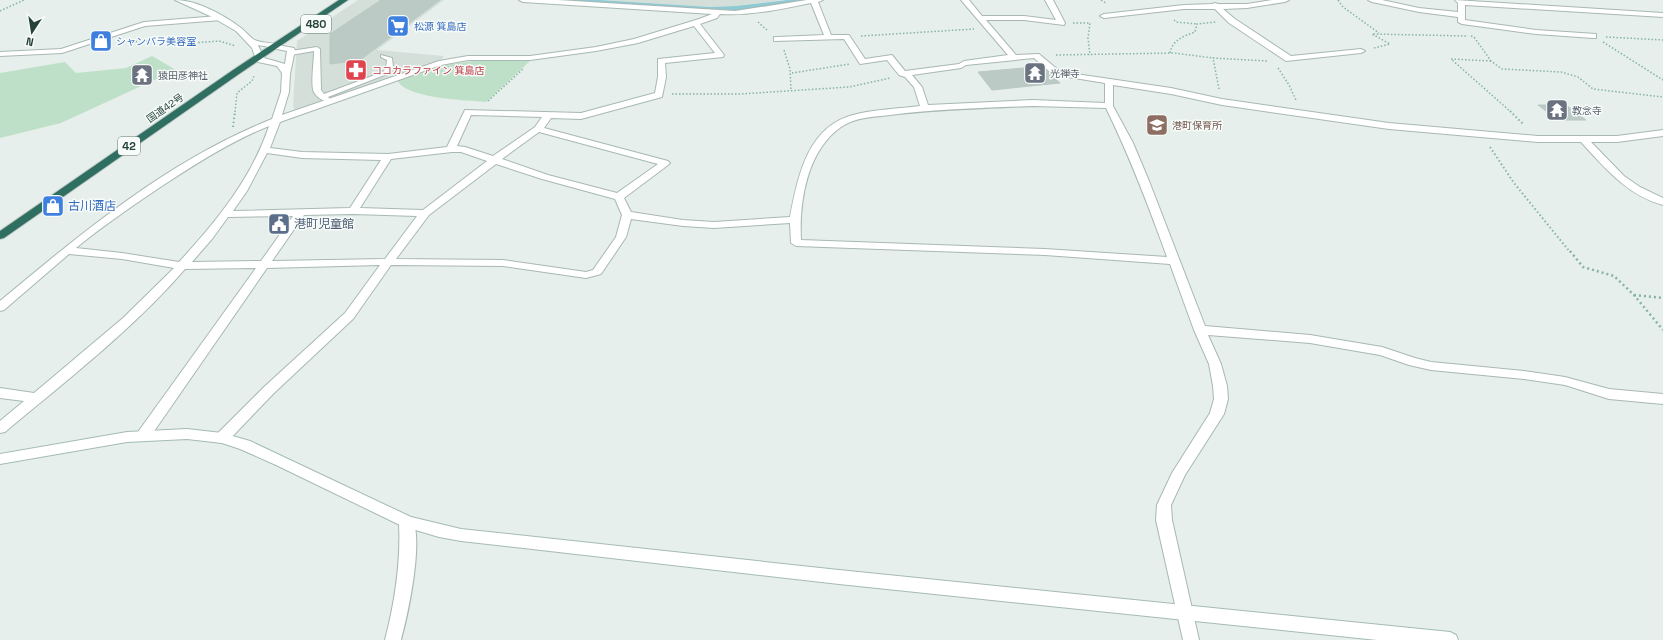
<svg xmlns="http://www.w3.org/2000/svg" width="1663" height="640" font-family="'Space Grotesk','Noto Sans JP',sans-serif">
	<rect width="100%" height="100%" fill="#e6efeb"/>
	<g fill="#d4dfda">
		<path d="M358,0h86l-67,50 67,6 -5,7 -143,49 -3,-5 4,-66z"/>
		<path d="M599,0h185l-48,6 -26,1z"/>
	</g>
	<g fill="#bfe0c8">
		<path d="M152,56l24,14 -115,53 -61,15v-65l65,-11 11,11 50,-5z"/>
		<path d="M473,61h57l-44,41c-19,-2 -80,-3 -89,-22l48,-15z"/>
	</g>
	<path fill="#8ec9d4" d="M542,0h57l111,7 26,-1 51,-6h18l-51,10h-42z"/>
	<g fill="#bbcac4" stroke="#b8c9c2">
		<path d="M381,0h59l-80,60 -30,4v-30z"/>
		<path d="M1035,67l2,1h6l17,15 -68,7 -14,-18z"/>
		<path d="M1538,105h28l20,15h-28z"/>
	</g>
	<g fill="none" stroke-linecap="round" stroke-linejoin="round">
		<g stroke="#a8b8b2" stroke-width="2">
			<path id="lane" d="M317,47l3,2 1,41 3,4 59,-22 3,-4 1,-8 -6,-3v-2l11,3 1,9 -6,7 -59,23 3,3 -1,2c-7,0 -15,-6 -17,-12 -2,-12 1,-27 1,-39l-23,4 -3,-2 3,-2z"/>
		</g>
		<g stroke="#a8b8b2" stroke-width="2">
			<g id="street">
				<path d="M519,0h39l177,11 72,-11h16l-5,2 13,33h18l16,24 27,-4 13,16 54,-7 5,-3 44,-6 -47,-55h8l13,16h42l32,4 -11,-20h8l12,23 -1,2 -40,-5h-38l30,35 23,-1 18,15 12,4 102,15 51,11 167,24 149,13h79l46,-6v6l-46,6h-26l33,34 16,11 23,11v7c-35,-9 -59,-38 -82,-63h-43l-149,-13 -167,-24 -51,-11 -58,-9v21l20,37 16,38 56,145 105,9 72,12 33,11 16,4 93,9 41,6 44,12 54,5v10l-54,-5 -44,-14 -41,-6 -93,-9 -22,-5 -29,-10 -70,-12 -102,-8 13,29 6,22 1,13 -4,15 -39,61 -14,30 1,15 27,120h-16l-27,-120 1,-15 15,-32 38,-60 4,-14 -1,-13 -4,-22 -15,-34 -24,-66 -125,-9 -249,-9 -5,-3 -1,-20 -76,5 -31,-2 -52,-7 -5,18 -25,37 -15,4 -83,-12 -112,-1 -38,54 -79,74 -47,49 -5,1 -5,-1 -2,-4 2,-4 47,-47 81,-74 35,-48 -113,3 -119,172 -5,1 -5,-1 -2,-4 2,-4 118,-164 -71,1c-53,61 -118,111 -180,163l-5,1v-12l24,-20 -24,-3v-10l34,5 89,-75 51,-50 -52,-9 -53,-5 -65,56 -4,1v-10c84,-70 169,-141 272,-182l9,-27 1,-19 -5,-7 -19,-4 -3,-5 4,-2h3l2,3 21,6 2,-13 -15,-3v-4l22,4 1,2 -5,24 -1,18 -7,23 157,-54 29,-5h62l66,-9 38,-8 65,-20 13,-5 -189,-12zM811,3l13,32 -47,2h-3v4l70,-2 16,25 27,-4 12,15 6,2 9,10 6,19c-22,3 -45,3 -67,9 -46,12 -55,62 -63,102l-76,5 -31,-2 -52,-8 -7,-14 44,-33 2,-2 -2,-2 -124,-33 7,-10 30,1 81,-22 4,-20 -1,-14 58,-6 1,-2 -24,-31 17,-6 3,-4c31,2 61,-5 91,-11zM694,26l21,27 -57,6v18l-3,16 -74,20 -116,-3 -18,37 -59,7 -86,-2 -32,-4 10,-26 161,-57 27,-5h62l66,-9 42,-8zM1034,58l17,15 17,4 37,6v20l-72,-3 -105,5 -6,-18 -10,-12 49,-7 5,-3zM1033,106l73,2c24,49 43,99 61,149l-122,-8 -244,-9c-2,-39 6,-89 40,-113 14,-10 33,-10 49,-12 48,-6 95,-7 143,-9zM471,115l71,2 -7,10 -42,29 -28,-9 -8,-1zM269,126c-17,52 -53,96 -90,136l-57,-9 -46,-5c28,-23 59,-44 89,-64 34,-22 67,-43 104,-58zM539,132l119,32 -41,29 -69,-18 -46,-16zM452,152h9l26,9 -64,49 -63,-2 31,-49zM267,153l35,5 79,2 -31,48 -117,3 14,-20zM496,164l46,15 73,20 7,16 -6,22 -23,33 -7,2 -83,-12 -107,-1 33,-44zM353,214l64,2 -32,43 -113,2 32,-46zM293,216l-32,45 -69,1 20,-23 16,-22z"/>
				<path d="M1272,0h17l-4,2 -38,6 -24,1 12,10 56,37 70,-7 4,2 -4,2 -75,8 -57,-38 -14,-14h-31l-80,9 -4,-2 4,-2 80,-9 28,-1 3,-1 3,1h29z"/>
				<path d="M1368,0h14l37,8 39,4v-9l-3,-3 208,13v4l-198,-12v15l71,10 60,4v4h-3l-57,-4 -74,-10 -4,-2v-5l-39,-5 -47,-10z"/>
				<path d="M218,16h3v4l-76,6 -83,27 -62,3v-4l61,-3 83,-27z"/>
				<path d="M407,516l5,2c12,22 -4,97 -11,122h-16c10,-39 16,-77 14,-118l3,-4z"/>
			</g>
		</g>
		<g stroke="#a4bbb3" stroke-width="2">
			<g id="secondary">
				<path d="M175,0c22,0 49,15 66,28 4,3 8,8 12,11 6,4 18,4 25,5l1,2 -4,2 -17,-3 5,12 -4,2h-3l-4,-11 -16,-17 -26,-15z"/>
				<path d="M187,429l35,4 28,8 161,76 50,12 378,41 611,62 6,3 2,5h-81l-538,-56 -378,-43 -22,-4 -37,-11 -126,-61 -36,-16 -18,-6 -35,-4 -60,3 -127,22v-10l127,-22z"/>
			</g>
		</g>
		<g stroke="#c2cac8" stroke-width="2">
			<path id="highway" d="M339,0h9l-109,74 -235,164 -4,1v-8l233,-161z"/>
		</g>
		<g stroke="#86b3a5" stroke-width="1.5" stroke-dasharray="1.5 2" stroke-linecap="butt">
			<path d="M1101,0l5,3"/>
			<path d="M1338,0l5,7 36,26"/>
			<path d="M0,11l24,-11"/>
			<path d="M1174,20l2,2 21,2"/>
			<path d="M758,22l10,9"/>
			<path d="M1073,23h17l-2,15 2,17"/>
			<path d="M861,36l113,-7"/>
			<path d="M1471,36l3,1 17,24 11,8 59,3 17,5 15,12 70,8"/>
			<path d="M1606,37l57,3"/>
			<path d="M132,42l25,-2 36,3 26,-2 17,5"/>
			<path d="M1603,42l60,38"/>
			<path d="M1374,48l16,-4 -18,-10 96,2"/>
			<path d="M784,50l6,19 1,21"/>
			<path d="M1170,53c2,-13 14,-17 25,-21l2,-8 19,-2"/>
			<path d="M1056,55l118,-2 39,5"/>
			<path d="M1491,61l-40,-2 60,53"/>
			<path d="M1278,68l11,17 7,15"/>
			<path d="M792,73l58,-9"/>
			<path d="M1219,89l-6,-31 54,3"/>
			<path d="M672,94h68l109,-7 41,-9"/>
			<path d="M488,101l35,-32"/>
			<path d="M235,112l2,-19 15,-12 2,-5"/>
		</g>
		<g stroke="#86b3a5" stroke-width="2" stroke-dasharray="1.5 2.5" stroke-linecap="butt">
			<path d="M1510,111l14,14"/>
			<path d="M233,127l2,-16"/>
			<path d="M1490,147l24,36 56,69"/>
		</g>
		<g stroke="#86b3a5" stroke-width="2.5" stroke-dasharray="2 3" stroke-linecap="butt">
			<path d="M1570,251l13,16 31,9 20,19 29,35"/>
			<path d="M1634,295l29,3"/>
		</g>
		<use href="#lane" fill="#fff" fill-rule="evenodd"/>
		<use href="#street" fill="#fff" fill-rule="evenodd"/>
		<use href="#secondary" fill="#fff" fill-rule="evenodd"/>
		<use href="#highway" fill="#2f6f62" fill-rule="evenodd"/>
	</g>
	<defs>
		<g id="supermarket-square" transform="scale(1.15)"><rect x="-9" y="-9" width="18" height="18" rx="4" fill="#3f7fe0" stroke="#f7fbf9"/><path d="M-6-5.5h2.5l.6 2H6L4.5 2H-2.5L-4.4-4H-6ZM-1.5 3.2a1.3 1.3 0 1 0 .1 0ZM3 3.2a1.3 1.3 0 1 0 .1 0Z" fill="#fff"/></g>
		<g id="shop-square" transform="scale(1.15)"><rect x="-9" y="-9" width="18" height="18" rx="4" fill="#3f7fe0" stroke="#f7fbf9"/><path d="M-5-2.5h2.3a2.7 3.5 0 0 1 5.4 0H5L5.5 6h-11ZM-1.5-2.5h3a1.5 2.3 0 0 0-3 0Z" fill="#fff"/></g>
		<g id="pharmacy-square" transform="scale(1.15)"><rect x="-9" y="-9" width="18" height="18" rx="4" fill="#e0444e" stroke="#f7fbf9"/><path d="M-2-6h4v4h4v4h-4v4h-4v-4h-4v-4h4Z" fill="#fff"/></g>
		<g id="temple-square" transform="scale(1.15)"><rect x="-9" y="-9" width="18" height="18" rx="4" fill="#6b7280" stroke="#f7fbf9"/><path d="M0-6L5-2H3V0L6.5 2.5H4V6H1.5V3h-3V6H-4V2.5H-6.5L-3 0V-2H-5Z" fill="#fff"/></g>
		<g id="school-square" transform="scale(1.15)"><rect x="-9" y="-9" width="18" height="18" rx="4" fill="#8d6e63" stroke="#f7fbf9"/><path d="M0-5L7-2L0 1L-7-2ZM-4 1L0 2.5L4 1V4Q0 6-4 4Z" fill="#fff"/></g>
		<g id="civic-square" transform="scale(1.15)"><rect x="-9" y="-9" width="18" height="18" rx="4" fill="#5c6f8a" stroke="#f7fbf9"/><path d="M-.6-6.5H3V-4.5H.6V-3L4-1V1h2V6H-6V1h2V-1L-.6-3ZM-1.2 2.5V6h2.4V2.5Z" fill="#fff"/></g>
	</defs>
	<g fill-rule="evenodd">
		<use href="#supermarket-square" x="398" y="26"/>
		<use href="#shop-square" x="101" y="41"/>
		<use href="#pharmacy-square" x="356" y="70"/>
		<use href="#temple-square" x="1035" y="73"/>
		<use href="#temple-square" x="142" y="75"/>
		<use href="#temple-square" x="1557" y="110"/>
		<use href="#school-square" x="1157" y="125"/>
		<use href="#shop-square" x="53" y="206"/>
		<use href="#civic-square" x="279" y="224"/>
	</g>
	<g text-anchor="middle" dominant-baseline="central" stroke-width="3" stroke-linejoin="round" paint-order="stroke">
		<g font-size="10" fill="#366cbe" stroke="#f7fbf9" text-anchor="start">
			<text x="414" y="26">松源 箕島店</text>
			<text x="116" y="41">シャンパラ美容室</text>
		</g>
		<g font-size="10" fill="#be3a42" stroke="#f7fbf9" text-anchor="start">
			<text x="372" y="70">ココカラファイン 箕島店</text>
		</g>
		<g font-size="10" fill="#5b616d" stroke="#f7fbf9" text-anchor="start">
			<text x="1050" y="73">光禅寺</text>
			<text x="158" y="75">猿田彦神社</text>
			<text x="1572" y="110">教念寺</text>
		</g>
		<g font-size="10" fill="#24423a" stroke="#f7fbf9">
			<text transform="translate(165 108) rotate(-35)">国道42号</text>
		</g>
		<g font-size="10" fill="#785e54" stroke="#f7fbf9" text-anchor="start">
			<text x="1172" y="125">港町保育所</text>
		</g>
		<g fill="#f7fbf9" stroke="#637a73" stroke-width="1">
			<rect x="301" y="15" width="30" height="18" rx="3"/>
			<rect x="118" y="137" width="22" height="18" rx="3"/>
		</g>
		<g font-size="11" font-weight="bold" fill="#24423a">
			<text x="316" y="24">480</text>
			<text x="129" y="146">42</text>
		</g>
		<g font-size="12" fill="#366cbe" stroke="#f7fbf9" text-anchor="start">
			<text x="68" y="206">古川酒店</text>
		</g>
		<g font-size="12" fill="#4e5e75" stroke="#f7fbf9" text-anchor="start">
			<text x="294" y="224">港町児童館</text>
		</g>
	</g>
	<g transform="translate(32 32) rotate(192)" stroke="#f7fbf9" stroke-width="3" paint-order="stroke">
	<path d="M0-3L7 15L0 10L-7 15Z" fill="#24423a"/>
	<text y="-6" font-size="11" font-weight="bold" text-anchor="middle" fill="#24423a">N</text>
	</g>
</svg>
